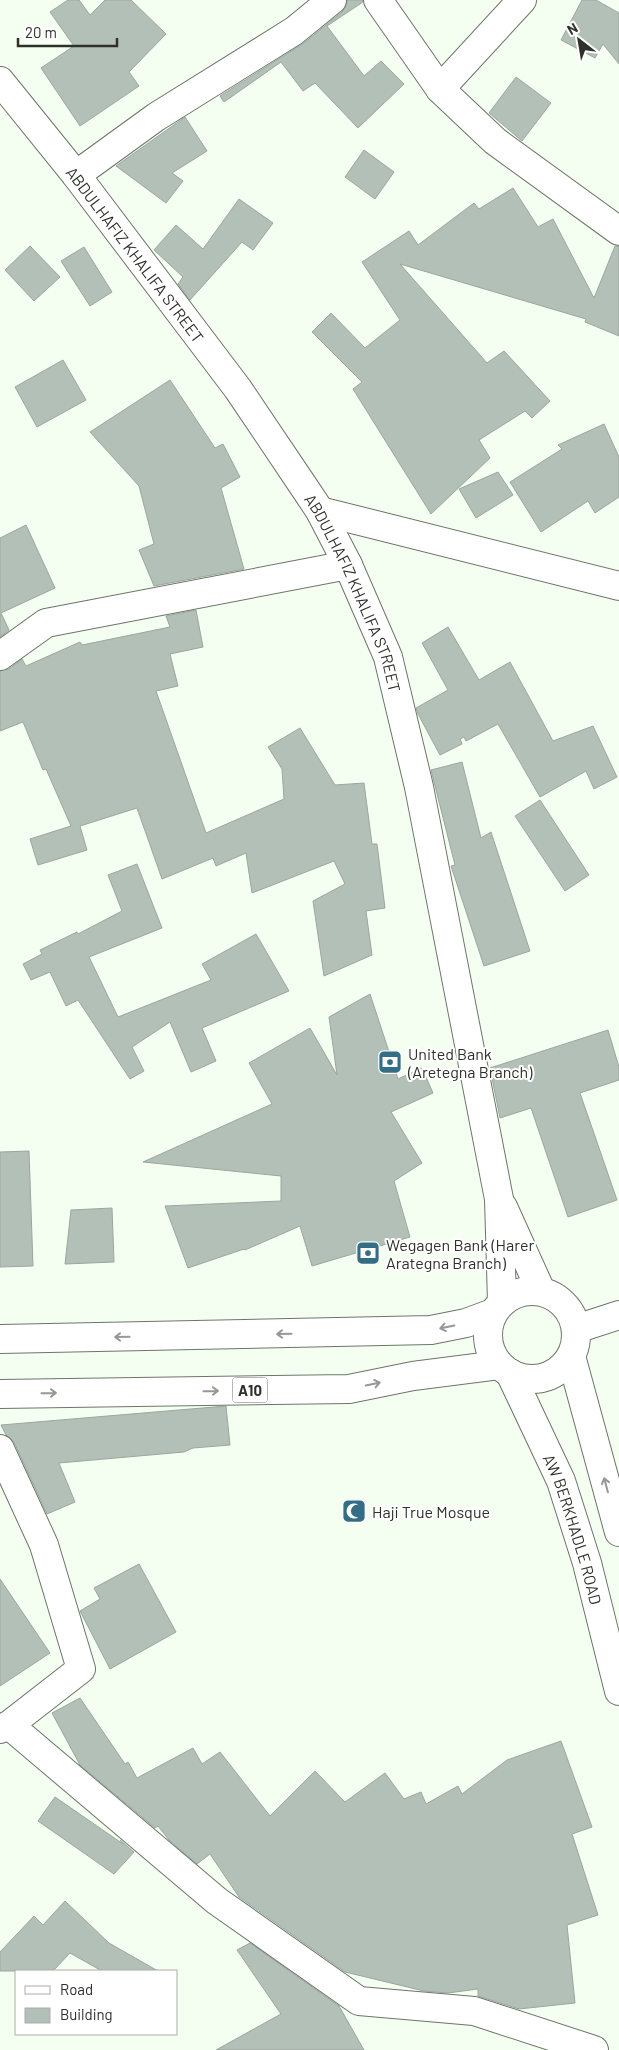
<svg xmlns="http://www.w3.org/2000/svg" width="619" height="2050" font-family="Barlow,sans-serif">
	<rect width="100%" height="100%" fill="#f5fff1"/>
	<g fill="#b3c0b7" stroke="#9aa79d">
		<path d="M68,0h11l11,15 15,-15h26l35,34 -37,38 10,14 -59,40 -39,-58 33,-22 -24,-34z"/>
		<path d="M347,0h16v2l-36,24 37,50 17,-15 23,23 -46,44 -43,-45 -12,8 -22,-29 -57,40 -4,-6 84,-53 38,-31 4,-6z"/>
		<path d="M582,0h14l23,13v51l-16,-20 -8,14 -34,-18z"/>
		<path d="M516,77l35,26 -29,38 -33,-28z"/>
		<path d="M185,117l22,34 -35,22 11,8 -17,22 -50,-37z"/>
		<path d="M364,150l30,22 -19,27 -30,-22z"/>
		<path d="M513,188l25,39 15,-8 41,79 21,-52h4v90l-34,-14 1,-3 -186,-55 87,99 17,-12 46,50 -18,17 -7,-7 -46,29 11,18 -59,56 -78,-125 9,-7 -50,-50 19,-19 34,35 35,-28 -38,-58 47,-31 9,14 56,-42 5,6z"/>
		<path d="M239,199l34,24 -20,27 -11,-8 -52,58 -12,-16 5,-7 -29,-27 22,-25 27,24z"/>
		<path d="M30,246l30,31 -26,24 -29,-31z"/>
		<path d="M84,247l28,45 -22,14 -29,-45z"/>
		<path d="M63,360l23,40 -49,27 -22,-40z"/>
		<path d="M170,380l45,68 8,-4 17,33 -19,11 23,81 -90,17 -15,-36 15,-6 -15,-58 -49,-54z"/>
		<path d="M604,424l15,33v40l-24,16 -7,-12 -47,31 -31,-50 52,-33 -4,-4z"/>
		<path d="M498,472l15,23 -37,23 -17,-29z"/>
		<path d="M26,525l29,63 -54,25 8,17 -9,7v-99z"/>
		<path d="M196,610l7,37 -33,7 8,32 -22,5 50,142 78,-34 -2,-30 -14,-22 32,-19 35,57 29,-2 8,61h5l8,64 -19,3 6,44 -48,21 -11,-75 32,-17 -11,-23 -82,32 -6,-40 -30,13 -3,-8 -51,21 -25,-71 -57,18 7,24 -49,15 -8,-26 41,-13 -25,-57 -3,1 -20,-48 -23,9v-60l9,-2 13,-10 4,7 54,-24 2,3 88,-18 -4,-11z"/>
		<path d="M448,627l31,53 31,-18 43,79 40,-15 24,51 -23,12 -8,-18 -46,26 -42,-73 -32,17 -2,-4 -4,2 2,5 -22,11 -22,-41 -2,-6 32,-18 -26,-47z"/>
		<path d="M462,762l19,76 10,-6 39,119 -46,15 -33,-100 4,-1 -24,-95z"/>
		<path d="M540,800l49,75 -24,16 -50,-75z"/>
		<path d="M137,864l25,64 -73,29 29,60 93,-37 -9,-16 54,-30 33,57 -87,37 14,33 -25,11 -21,-50 -38,25 12,24 -14,8 -52,-79 -12,6 -16,-34 -19,8 -8,-16 19,-10 -2,-4 37,-18 1,2 44,-23 -14,-36z"/>
		<path d="M370,994l28,85 24,-11 11,25 -42,19 31,51 -28,18 16,56 -98,29 -12,-40 -55,24 -1,-1 -56,19 -23,-62 116,-5v-25l-138,-14 129,-58 -23,-41 61,-35 27,47 -8,-58z"/>
		<path d="M608,1030l11,37v13l-39,13 37,107 -49,17 -37,-109 -31,10 -10,-50z"/>
		<path d="M29,1151l4,115 -33,1v-115z"/>
		<path d="M112,1208l2,54 -49,2 6,-54z"/>
		<path d="M226,1406l4,39 -37,3 -9,4 -125,11 16,39 -28,12 -33,-72 -8,-7 -5,-10z"/>
		<path d="M139,1564l37,68 -66,37 -30,-58 20,-12 -6,-11z"/>
		<path d="M0,1579l50,74 -50,33z"/>
		<path d="M80,1698l45,66 3,-2 9,16 56,-30 9,16 18,-12 50,64 45,-45 30,31 40,-29 19,26 17,-7 5,12 32,-18 4,8 45,-34 54,-19 31,86 -20,7 26,81 -31,10 8,78 -56,6 -41,-13v-7l-30,4 -24,-2 -79,-19 -106,-75 -29,-43 -13,10 -28,-24 -11,-14 -3,2 -75,-63 -28,-52z"/>
		<path d="M55,1797l68,47 -3,-4 14,12 -20,22 -76,-53z"/>
		<path d="M65,1901l44,42 49,28h-56l-32,-18 -17,18h-53v-19l34,-36 9,9z"/>
		<path d="M250,1943l89,63 25,44h-148l65,-36 -44,-64z"/>
	</g>
	<g fill="none" stroke-linecap="round" stroke-linejoin="round">
		<g stroke="#6d756a" stroke-width="30">
			<g id="minor">
				<path d="M378,0l62,89 55,52 124,90"/>
				<path d="M440,89l82,-89"/>
				<path d="M76,175l80,-58 138,-86 38,-31"/>
				<path d="M320,511l299,75"/>
				<path d="M0,656l46,-33 302,-58"/>
				<path d="M0,1449l44,96 37,124 -72,56 -9,4"/>
				<path d="M9,1725l208,176 142,100 115,10 120,39"/>
			</g>
		</g>
		<g stroke="#6d756a" stroke-width="30">
			<g id="major">
				<path id="s1" d="M0,81l76,94 162,214 68,101 14,21 28,54 40,92 31,130 80,412 3,103"/>
				<path d="M503,1207l38,84"/>
				<path d="M571,1356l48,176"/>
				<path id="s2" d="M510,1373l51,108 26,82 32,128"/>
			</g>
		</g>
		<g stroke="#6d756a" stroke-width="30">
			<g id="highway">
				<circle cx="532" cy="1335" r="44"/>
				<path d="M576,1329l43,-14"/>
				<path d="M0,1339l431,-9 35,-7 27,-10"/>
				<path d="M0,1394l349,-5 64,-13 86,-11"/>
			</g>
		</g>
		<use href="#minor" stroke="#fff" stroke-width="28"/>
		<use href="#major" stroke="#fff" stroke-width="28"/>
		<use href="#highway" stroke="#fff" stroke-width="28"/>
	</g>
	<defs><path id="oneway-shaft" d="M-6 0H5M1.5-3L5.5 0L1.5 3" fill="none" stroke-width="1.6" stroke-linecap="round" stroke-linejoin="round" transform="scale(1.25)"/></defs>
	<g stroke="#969895">
		<use href="#oneway-shaft" transform="translate(447 1327) rotate(169)"/>
		<use href="#oneway-shaft" transform="translate(284 1334) rotate(179)"/>
		<use href="#oneway-shaft" transform="translate(122 1337) rotate(179)"/>
		<use href="#oneway-shaft" transform="translate(373 1384) rotate(-11)"/>
		<use href="#oneway-shaft" transform="translate(211 1391) rotate(-1)"/>
		<use href="#oneway-shaft" transform="translate(49 1393) rotate(-1)"/>
		<use href="#oneway-shaft" transform="translate(606 1485) rotate(-105)"/>
	</g>
	<defs>
		<g id="bank-square" transform="scale(1.25)"><rect x="-9" y="-9" width="18" height="18" rx="4" fill="#346d86" stroke="#fff"/><path d="M-6-4H6V4H-6ZM0-2.3a2.3 2.3 0 1 0 0 4.6a2.3 2.3 0 1 0 0-4.6Z" fill="#fff"/></g>
		<g id="mosque-square" transform="scale(1.25)"><rect x="-9" y="-9" width="18" height="18" rx="4" fill="#346d86" stroke="#fff"/><path d="M3.5-4.9A6 6 0 1 0 3.5 4.9A5 5 0 1 1 3.5-4.9Z" fill="#fff"/></g>
	</defs>
	<g fill-rule="evenodd">
		<use href="#bank-square" x="390" y="1062"/>
		<use href="#bank-square" x="368" y="1253"/>
		<use href="#mosque-square" x="354" y="1511"/>
	</g>
	<g text-anchor="middle" dominant-baseline="central" stroke-width="4" stroke-linejoin="round" paint-order="stroke">
		<rect fill="#fff" stroke="#6c6e6b" stroke-width="1" x="232.5" y="1377.5" width="35" height="25" rx="4"/>
		<g font-size="15" font-weight="bold" fill="#2d302b">
			<text x="250" y="1390">A10</text>
		</g>
		<g font-size="16" fill="#2d302b" stroke="#fff">
			<text stroke="none"><textPath href="#s1" startOffset="220">ABDULHAFIZ KHALIFA STREET</textPath></text>
			<text stroke="none"><textPath href="#s1" startOffset="625">ABDULHAFIZ KHALIFA STREET</textPath></text>
			<text stroke="none"><textPath href="#s2" startOffset="169">AW BERKHADLE ROAD</textPath></text>
		</g>
		<g font-size="16" fill="#2d302b" stroke="#fff" text-anchor="start">
			<text x="408" y="1053">United Bank<tspan x="408" dy="18">(Aretegna Branch)</tspan></text>
			<text x="386" y="1244">Wegagen Bank (Harer<tspan x="386" dy="18">Arategna Branch)</tspan></text>
			<text x="372" y="1511">Haji True Mosque</text>
		</g>
	</g>
	<rect x="15" y="1970" width="162" height="65" fill="#ffffff" stroke="#abacaa"/>
	<rect x="25" y="1986" width="25" height="8" fill="#ffffff" stroke="#abacaa"/>
	<text x="60" y="1995" font-size="15" fill="#2d302b">Road</text>
	<rect x="25" y="2008" width="25" height="15" fill="#b3c0b7" stroke="#abacaa"/>
	<text x="60" y="2020" font-size="15" fill="#2d302b">Building</text>
	<g transform="translate(579 40) rotate(329)" stroke="#ffffff" stroke-width="4" paint-order="stroke">
	<path d="M0-4L9 19L0 12L-9 19Z" fill="#2d302b"/>
	<text y="-8" font-size="14" font-weight="bold" text-anchor="middle" fill="#2d302b">N</text>
	</g>
	<path d="M18 38v8h99v-8" fill="none" stroke="#2d302b" stroke-width="2.5"/>
	<text x="25" y="38" font-size="15" fill="#2d302b" stroke="#ffffff" stroke-width="4" paint-order="stroke">20 m</text>
</svg>
